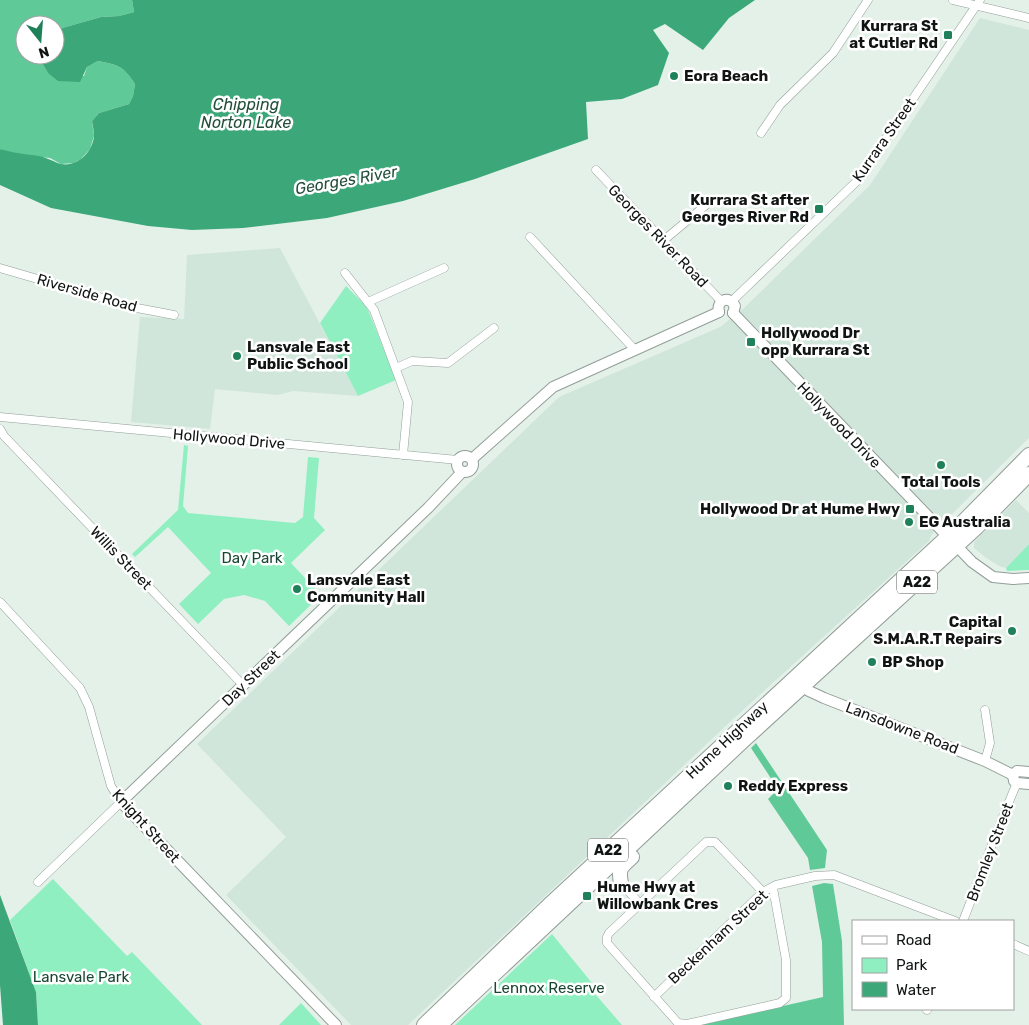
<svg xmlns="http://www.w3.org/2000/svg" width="1029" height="1025" font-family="Rubik,sans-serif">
	<rect width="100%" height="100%" fill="#e4f1e9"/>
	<g fill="#d1e6da">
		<path d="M980,18l49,12v408l-83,82 -14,14 -3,7 -198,180 -323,304h-57l-125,-130 60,-58 -89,-93 362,-347 161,-70 24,-19 126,-123z"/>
		<path d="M280,248l78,148 -65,-5 -15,4 -63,-6 -5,40 -79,-7 9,-105 44,2 3,-64z"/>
		<path d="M1016,500l13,13v31l-23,24 -7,-2 -14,-9 -11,-9v-6z"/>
	</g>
	<g fill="#8fefc0">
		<path d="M346,286l19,19 4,7 27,68 -38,16 -38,-73z"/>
		<path d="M184,445l4,1 -5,60 5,7 107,10 8,-6 5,-60 11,1 -5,60 11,12 -34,33 30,32 -32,31 -24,-25 -21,-6 -20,4 -26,25 -19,-20 32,-31 -43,-46 -33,30 -3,-3 46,-44z"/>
		<path d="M1029,544v26l-22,1 -1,-3z"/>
		<path d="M53,879l74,77 5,-4 70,73h-164l-2,-33 -26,-72z"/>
		<path d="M552,934l40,49 -3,4 33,38h-167z"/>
		<path d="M301,1003l20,22h-42z"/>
	</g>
	<g fill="#60c998">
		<path d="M0,0h132l2,12 -15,4 -18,1 -46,13v-5h-30v30h12l11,18 36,3 3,-9 11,-6c21,4 25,5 37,23l-2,12 -4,8 -30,9 -7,8 2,15 -4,13 -9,10 -7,4 -13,1 -11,-6 -37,-4 -13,-5z"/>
		<path d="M756,743l71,107 -2,18 -15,2 -2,-12 -40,-59 10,-10 -27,-41z"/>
		<path d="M824,883l9,1 9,57 2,84h-145l124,-28 -1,-55 -10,-56z"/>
	</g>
	<g fill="#3ca87a">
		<path d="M132,0h623l-26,18 -26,32 -38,-26 -12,6 16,23 -11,32 -36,14 -36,3 2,37 -113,40 -72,22 -76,17 -84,10 -51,2 -44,-4 -97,-18 -51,-23v-36c13,4 25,5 39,7 9,2 15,6 22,8 17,3 31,-12 33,-27 0,-5 -1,-11 -2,-16l7,-8 30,-9 4,-8 2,-12c-12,-18 -16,-19 -37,-23l-11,6 -7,15 -22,-1 -10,-8 -11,-18h18v-25l46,-13 18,-1 15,-4z"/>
		<path d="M0,895l36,97 2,33h-35l-3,-40z"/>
	</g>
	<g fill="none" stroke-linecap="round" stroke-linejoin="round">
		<g stroke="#929e98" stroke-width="9">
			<g id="street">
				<path d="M953,0l76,18"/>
				<path d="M761,133l19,-28 53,-52 35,-53"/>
				<path d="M596,170l125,131"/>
				<path d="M530,237l105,113"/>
				<path d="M664,240l42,-35"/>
				<path d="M0,268l137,40 37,7"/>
				<path d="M345,273l29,37 34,92 -5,53"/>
				<path d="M732,301l125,-120 123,-181"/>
				<path d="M368,302l76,-34"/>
				<path d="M396,368l16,-7 36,2 46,-35"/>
				<path d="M0,417l458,43"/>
				<path d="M0,429l4,7 239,249"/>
				<path d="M0,602l80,86 9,19 22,79 10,16 -83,80"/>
				<path d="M985,761l5,-18 -5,-33"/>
				<path d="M621,883l19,21"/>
				<path d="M763,892l-44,-46 -4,-4h-9l-97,91 -2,4v6l71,80 9,1 93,-21 6,-5v-38l-13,-72"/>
				<path d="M963,921c18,-46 34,-93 54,-138"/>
				<path d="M1013,944l16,7"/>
				<path d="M654,997l109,-105 13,-7 39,-9 19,-1 121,46"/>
				<path d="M927,1010v-1"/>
			</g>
		</g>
		<g stroke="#929e98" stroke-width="12">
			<g id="secondary">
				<path d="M719,312c-3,-12 10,-17 16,-6l-2,7"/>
				<path d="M733,313l239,249 21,15 20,2 16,-1"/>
				<circle cx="465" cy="464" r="8"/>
				<path d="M472,459l81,-72 166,-75"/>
				<path d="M799,683l10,8 15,7 161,63 28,14"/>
				<path d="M1013,775l1,6 3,2 12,1"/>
				<path d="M1013,775l4,-4 12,1"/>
				<path d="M336,1025l-215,-223 307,-294 34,-36"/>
			</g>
		</g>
		<g stroke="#929e98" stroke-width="16">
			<g id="highway">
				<path d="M621,883c-3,-15 0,-16 11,-26"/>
				<path d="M424,1025l125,-120 408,-377 72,-73"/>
				<path d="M440,1025l303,-284 234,-214 52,-53"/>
			</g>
		</g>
		<use href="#street" stroke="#fff" stroke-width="8"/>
		<use href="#secondary" stroke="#fff" stroke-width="10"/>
		<use href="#highway" stroke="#fff" stroke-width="14"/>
	</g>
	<g fill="#1f815a" stroke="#fff" stroke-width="2">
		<rect x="943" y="30" width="10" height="10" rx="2.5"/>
		<circle cx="674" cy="76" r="5"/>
		<rect x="814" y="204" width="10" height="10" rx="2.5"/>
		<rect x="746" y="337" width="10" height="10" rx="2.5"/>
		<circle cx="237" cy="356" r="5"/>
		<circle cx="941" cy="465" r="5"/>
		<rect x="905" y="504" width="10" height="10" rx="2.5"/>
		<circle cx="909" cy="522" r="5"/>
		<circle cx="297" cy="589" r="5"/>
		<circle cx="1012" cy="631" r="5"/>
		<circle cx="872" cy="662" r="5"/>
		<circle cx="728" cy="786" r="5"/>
		<rect x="582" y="891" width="10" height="10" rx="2.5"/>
	</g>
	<g text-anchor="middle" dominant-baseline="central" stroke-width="5" stroke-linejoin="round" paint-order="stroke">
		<g fill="#fff" stroke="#585a59" stroke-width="1">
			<rect x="897" y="570.5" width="40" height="23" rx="4"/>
			<rect x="588" y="838.5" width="40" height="23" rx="4"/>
		</g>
		<g font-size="14" font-weight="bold" fill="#101412">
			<text x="917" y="582">A22</text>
			<text x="608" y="850">A22</text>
		</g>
		<g font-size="15" font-weight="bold" fill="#101412" stroke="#fff" text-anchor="start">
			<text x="938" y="26" text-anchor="end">Kurrara St<tspan x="938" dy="17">at Cutler Rd</tspan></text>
			<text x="684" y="76">Eora Beach</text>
			<text x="809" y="200" text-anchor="end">Kurrara St after<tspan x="809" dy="17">Georges River Rd</tspan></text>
			<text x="761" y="333">Hollywood Dr<tspan x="761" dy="17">opp Kurrara St</tspan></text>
			<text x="247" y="347">Lansvale East<tspan x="247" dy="17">Public School</tspan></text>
			<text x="941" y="482" text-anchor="middle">Total Tools</text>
			<text x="900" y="509" text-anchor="end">Hollywood Dr at Hume Hwy</text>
			<text x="919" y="522">EG Australia</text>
			<text x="307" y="580">Lansvale East<tspan x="307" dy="17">Community Hall</tspan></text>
			<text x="1002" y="622" text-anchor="end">Capital<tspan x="1002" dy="17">S.M.A.R.T Repairs</tspan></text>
			<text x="882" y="662">BP Shop</text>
			<text x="738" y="786">Reddy Express</text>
			<text x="597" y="887">Hume Hwy at<tspan x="597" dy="17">Willowbank Cres</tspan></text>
		</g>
		<g font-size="15" fill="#101412" stroke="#fff">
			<text transform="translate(884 140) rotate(-55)">Kurrara Street</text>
			<text transform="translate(658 236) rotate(46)">Georges River Road</text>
			<text transform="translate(87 293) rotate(16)">Riverside Road</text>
			<text transform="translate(839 425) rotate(46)">Hollywood Drive</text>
			<text transform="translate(229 439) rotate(5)">Hollywood Drive</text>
			<text transform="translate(121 558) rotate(46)">Willis Street</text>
			<text transform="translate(251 678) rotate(-44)">Day Street</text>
			<text transform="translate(902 728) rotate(21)">Lansdowne Road</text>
			<text transform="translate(727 740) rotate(-43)">Hume Highway</text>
			<text transform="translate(146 826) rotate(48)">Knight Street</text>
			<text transform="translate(990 852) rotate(-69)">Bromley Street</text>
			<text transform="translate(718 937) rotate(-43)">Beckenham Street</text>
		</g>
		<g font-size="15" fill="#194632" stroke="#fff">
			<text x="252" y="558">Day Park</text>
			<text x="81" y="977">Lansvale Park</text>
			<text x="549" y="988">Lennox Reserve</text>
		</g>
		<g font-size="16" font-style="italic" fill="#234f3b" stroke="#fff">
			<text x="246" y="104">Chipping<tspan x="246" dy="18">Norton Lake</tspan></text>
			<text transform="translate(346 180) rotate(-10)">Georges River</text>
		</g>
	</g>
	<rect x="852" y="920" width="162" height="90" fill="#ffffff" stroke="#9fa1a0"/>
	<rect x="862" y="936" width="25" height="8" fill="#ffffff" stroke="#9fa1a0"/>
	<text x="896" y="945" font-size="15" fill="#101412">Road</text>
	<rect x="862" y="958" width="25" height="15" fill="#8fefc0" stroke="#9fa1a0"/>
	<text x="896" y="970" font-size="15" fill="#101412">Park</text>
	<rect x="862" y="982" width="25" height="15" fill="#3ca87a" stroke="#9fa1a0"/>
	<text x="896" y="995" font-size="15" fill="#101412">Water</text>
	<g transform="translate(40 40) rotate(163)"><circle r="24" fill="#ffffff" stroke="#9fa1a0"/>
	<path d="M0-4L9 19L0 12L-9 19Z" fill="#1f815a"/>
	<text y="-8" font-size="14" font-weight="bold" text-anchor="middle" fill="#101412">N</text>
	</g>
</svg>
